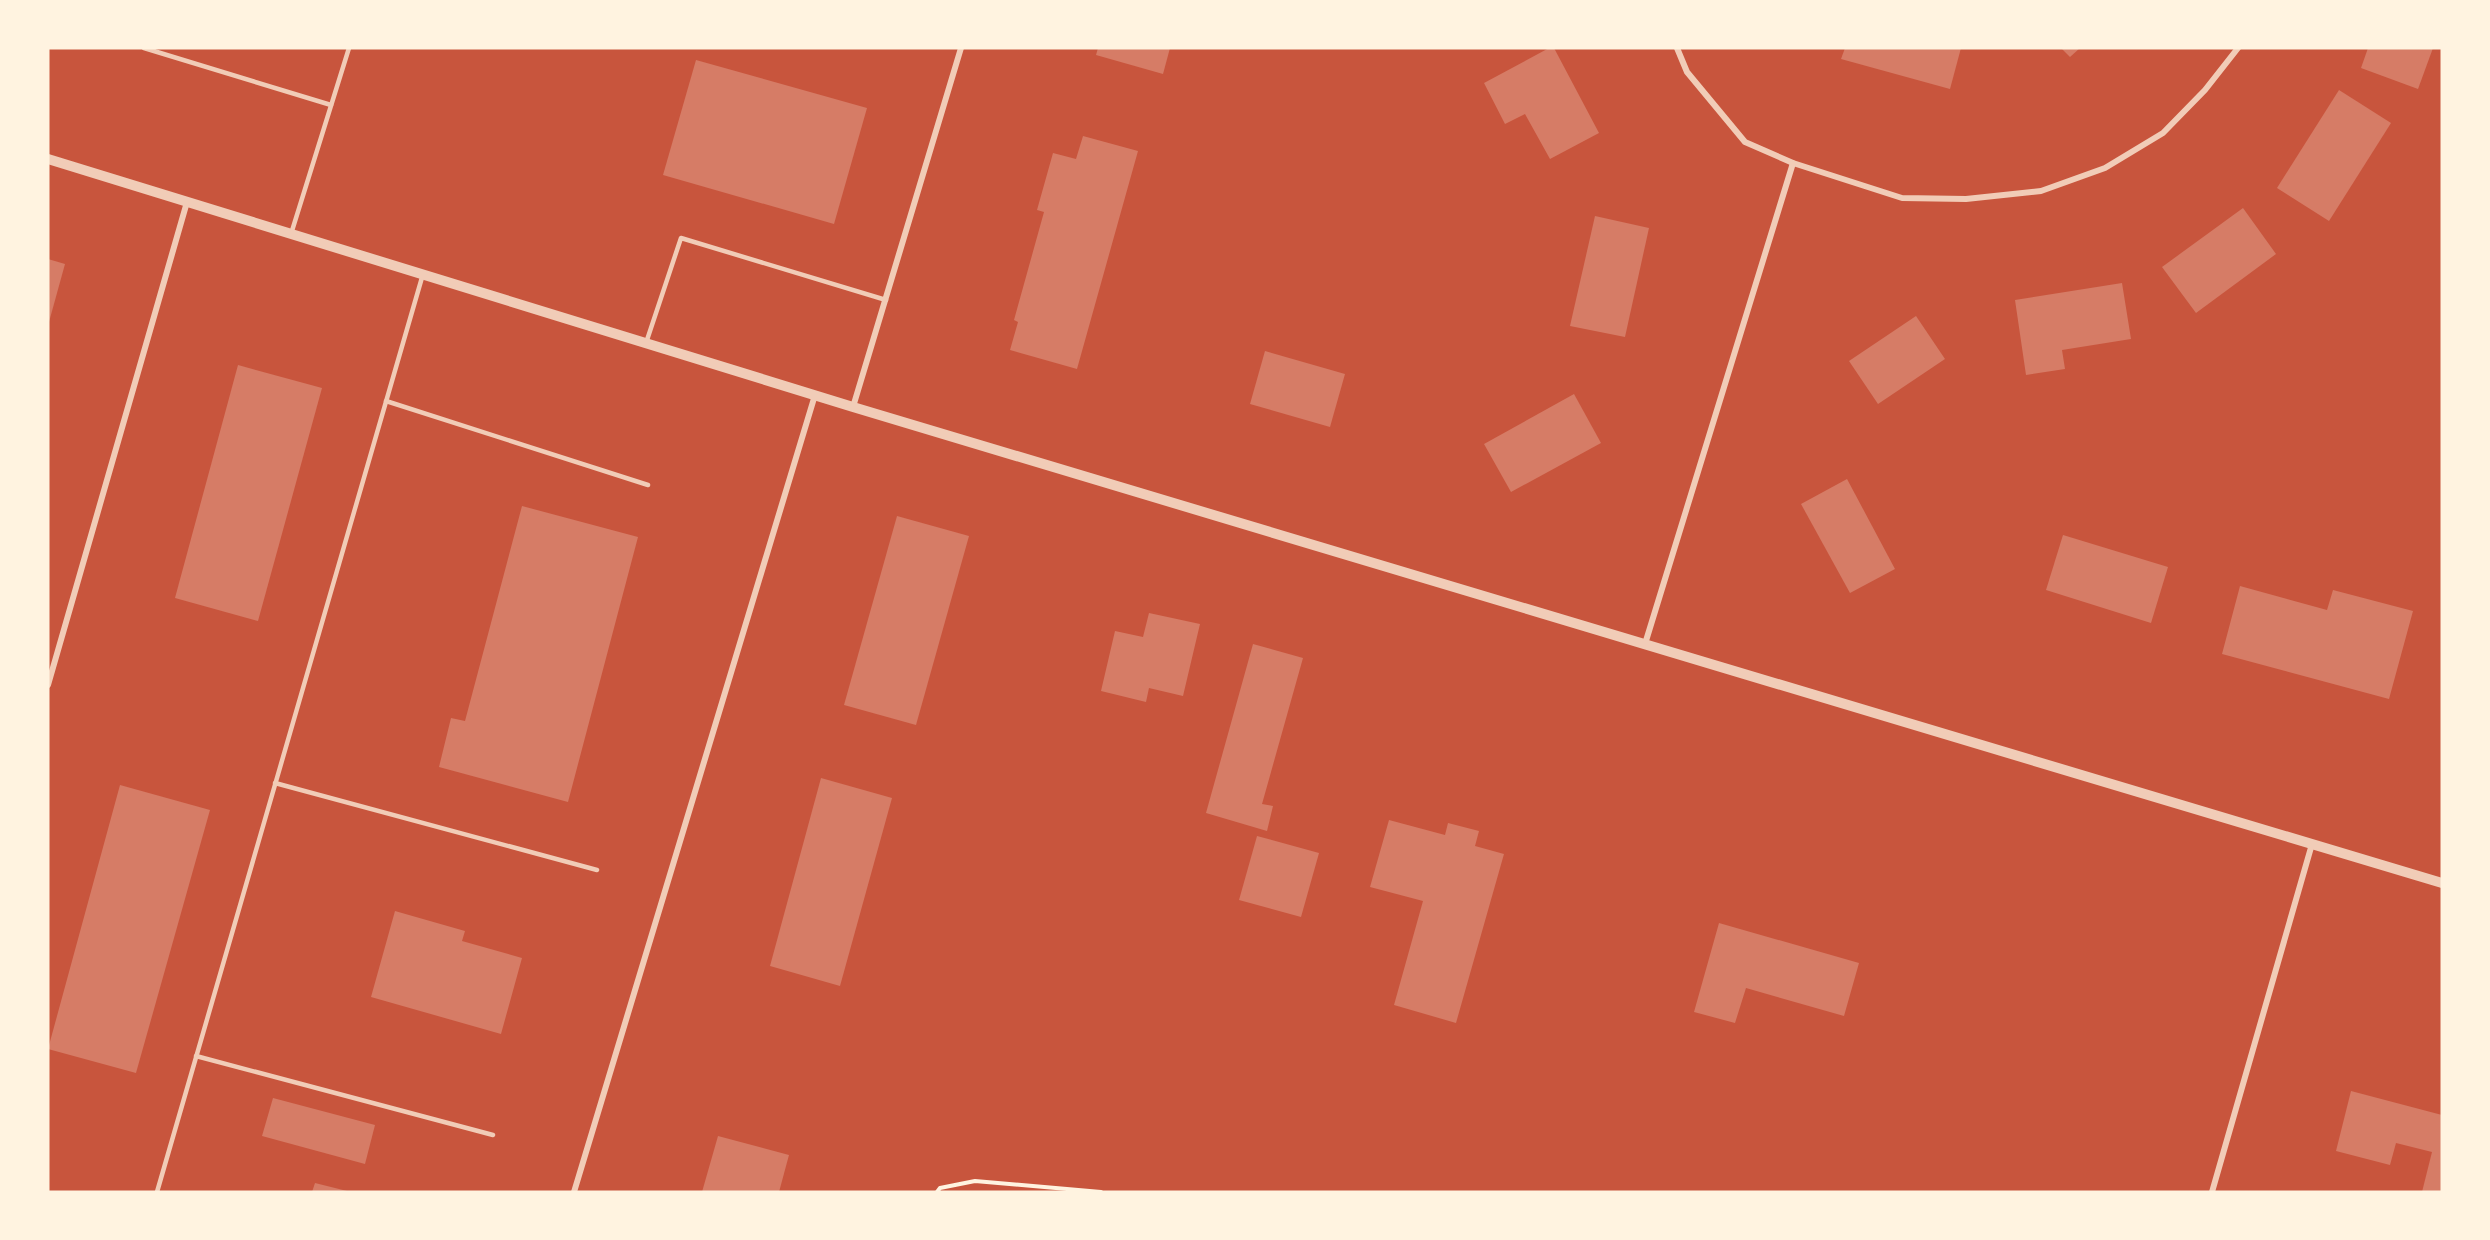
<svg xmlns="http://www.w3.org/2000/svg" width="2490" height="1240" font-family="Inter,sans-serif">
	<rect width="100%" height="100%" fill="#c8553d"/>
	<g fill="#d67c66">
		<path d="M1098,48h72l-7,26 -67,-19z"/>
		<path d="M1549,48h5l45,85 -49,26 -25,-45 -20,10 -21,-41z"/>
		<path d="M1845,48h116l-11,41 -109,-30z"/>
		<path d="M2061,48h19l-10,9z"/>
		<path d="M2368,48h65l-15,41 -57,-21z"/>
		<path d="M696,60l171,48 -33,116 -171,-49z"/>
		<path d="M2339,90l52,33 -62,98 -52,-33z"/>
		<path d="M1083,136l55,15 -61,218 -67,-19 8,-28 -4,-2 30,-108 -7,-2 16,-57 23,6z"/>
		<path d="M2243,208l33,46 -80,59 -34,-46z"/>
		<path d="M1595,216l54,12 -24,109 -55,-11z"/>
		<path d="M48,259l17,5 -16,58h-1z"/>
		<path d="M2122,283l9,56 -69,11 3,19 -39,6 -11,-75z"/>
		<path d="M1916,316l29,43 -67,45 -29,-43z"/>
		<path d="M1265,351l80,23 -15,53 -80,-23z"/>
		<path d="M238,365l84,23 -64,233 -83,-23z"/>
		<path d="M1574,394l27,49 -90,49 -27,-48z"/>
		<path d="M1847,479l48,90 -45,24 -49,-89z"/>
		<path d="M522,506l116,31 -70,265 -129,-35 12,-49 14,3z"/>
		<path d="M897,516l72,20 -53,189 -72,-20z"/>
		<path d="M2063,535l105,32 -17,56 -105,-33z"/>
		<path d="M2240,586l87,24 6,-20 80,21 -24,88 -167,-45z"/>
		<path d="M1149,613l51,11 -17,72 -34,-8 -3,14 -45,-11 14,-60 28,6z"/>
		<path d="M1253,644l50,14 -41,146 11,2 -6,25 -61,-18z"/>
		<path d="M821,778l71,20 -52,188 -70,-20z"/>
		<path d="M120,785l90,25 -74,263 -88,-24z"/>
		<path d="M1389,820l56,15 3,-12 31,8 -4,15 29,8 -48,169 -62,-18 29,-104 -53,-14z"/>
		<path d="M1257,836l62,17 -18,64 -62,-17z"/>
		<path d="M395,911l70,20 -3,10 60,17 -21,76 -130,-37z"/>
		<path d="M1719,923l140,40 -15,53 -98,-28 -11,35 -41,-11z"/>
		<path d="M2351,1091l91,24v77h-20l10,-40 -36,-9 -6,22 -54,-14z"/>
		<path d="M273,1098l102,27 -10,39 -103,-28z"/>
		<path d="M718,1136l71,19 -10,37h-77z"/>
		<path d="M315,1183l32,8 -1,1h-34z"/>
	</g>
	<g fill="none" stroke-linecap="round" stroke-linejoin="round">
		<path stroke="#fff3e0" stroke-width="4" d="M937,1192l3,-4 35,-7 126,11"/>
		<g stroke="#f1ccb7" stroke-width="4.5">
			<path d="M144,48l187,57"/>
			<path d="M291,234l58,-186"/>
			<path d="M646,343l35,-105 205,62"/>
			<path d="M386,401l262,84"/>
			<path d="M275,783l322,87"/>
			<path d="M196,1056l297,79"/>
			<path d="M157,1192l266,-918"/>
		</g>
		<g stroke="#f1ccb7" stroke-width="6">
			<path d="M1677,48l10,24 58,70 48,21 109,35 64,1 75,-8 64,-23 58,-35 42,-43 33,-42"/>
			<path d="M853,407l108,-359"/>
			<path d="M1645,644l148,-481"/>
			<path d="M48,685l139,-483"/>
			<path d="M574,1192l241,-797"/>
			<path d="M2212,1192l100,-348"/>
		</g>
		<path stroke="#f1ccb7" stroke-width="10" d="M48,159l805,248 1589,476"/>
	</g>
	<rect width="2490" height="1240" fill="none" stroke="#fff3e0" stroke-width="99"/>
</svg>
